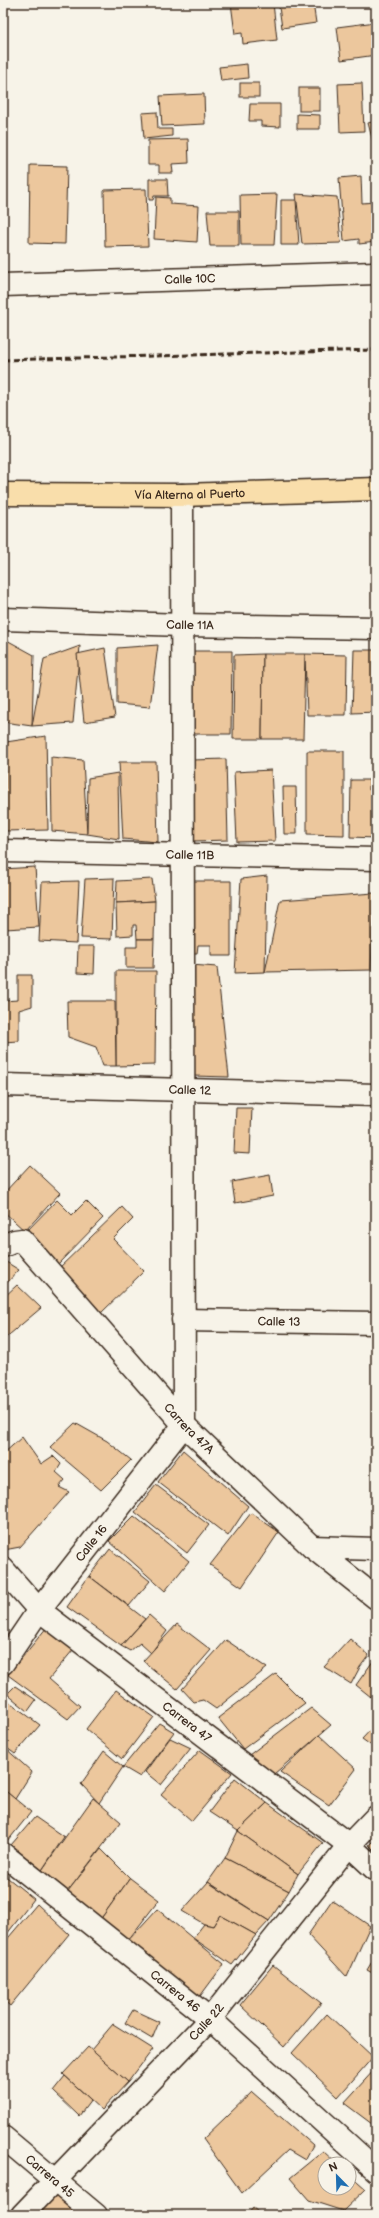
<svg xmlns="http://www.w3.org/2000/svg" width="379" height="2218" font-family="'Balsamiq Sans',sans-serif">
	<rect width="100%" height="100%" fill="#f7f3e8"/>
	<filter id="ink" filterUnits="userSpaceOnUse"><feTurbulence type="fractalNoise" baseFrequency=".025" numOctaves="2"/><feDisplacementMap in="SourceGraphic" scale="8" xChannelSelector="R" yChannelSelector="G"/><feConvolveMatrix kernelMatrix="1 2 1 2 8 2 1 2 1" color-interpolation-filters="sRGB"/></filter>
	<g filter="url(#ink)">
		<g fill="#ecc79d" stroke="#3b2a1e">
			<path d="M231,3h42l4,37 -34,4 -1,-11 -7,1z"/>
			<path d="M307,3h6l3,20 -34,5 -3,-21z"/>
			<path d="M376,22v33l-35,5 -4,-33z"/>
			<path d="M247,64l1,14 -27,3 -2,-14z"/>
			<rect x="240" y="83" width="19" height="14"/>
			<path d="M362,83l2,48 -24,1 -2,-48z"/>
			<rect x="299" y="88" width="21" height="23"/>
			<path d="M204,94l1,30 -43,2 -2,-30z"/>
			<path d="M250,104h30v23l-19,-1v-5h-12z"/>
			<path d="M157,112l1,17h14v7l-28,3 -2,-26z"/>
			<path d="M297,114l23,1v14h-23z"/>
			<path d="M376,121v21h-3l-5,-19z"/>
			<path d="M188,139l1,24 -17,1 1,9h-14v-8h-11v-25z"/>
			<path d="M30,165l37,1 -2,78 -36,-1z"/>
			<path d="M361,176l1,27 14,-1v40l-17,2v-5l-15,2 -5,-63z"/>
			<path d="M149,179h18l1,17h-14l-1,4h-4z"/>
			<path d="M146,189l2,57 -43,1 -1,-57z"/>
			<path d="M277,194l-3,51h-33l-1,-50z"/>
			<path d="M296,194l41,3 4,46 -39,1z"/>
			<path d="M156,197l14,1v6l29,2 -2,36 -43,-3z"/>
			<path d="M281,200h15l3,45h-18z"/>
			<path d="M207,211h32v35h-29z"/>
			<path d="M3,638l31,17 -2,71 -29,-4z"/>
			<path d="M158,645l-8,62 -33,-3v-56z"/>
			<path d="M80,646l-7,77 -41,3 12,-67z"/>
			<path d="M105,648l10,69 -31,5 -7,-68z"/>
			<path d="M354,650h22v62l-24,1z"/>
			<path d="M191,651h41l-1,83h-41z"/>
			<path d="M263,654l-1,85h-29l1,-84z"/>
			<path d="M263,654h42l-2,85h-41z"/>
			<path d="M305,654l42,1 -1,60h-39z"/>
			<path d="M46,736l2,94 -43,1 1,-89z"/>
			<path d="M307,751h37v84l-37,-1z"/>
			<path d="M51,757l32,3 4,74 -35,-3z"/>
			<path d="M226,759l2,81 -34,1 -2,-81z"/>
			<path d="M119,762h37l2,80 -35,-3z"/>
			<path d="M271,770l4,71 -38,1 -3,-70z"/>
			<path d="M118,773l1,66 -32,-5 1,-56z"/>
			<path d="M351,780h18v10h7v48l-26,-1z"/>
			<path d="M283,787h13l1,47h-13z"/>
			<path d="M35,867l4,60 -34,2 -2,-60z"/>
			<path d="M267,876l-2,96 -30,1 6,-94z"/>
			<path d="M114,878l-2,61 -31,-1 4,-59z"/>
			<path d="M152,879l3,22 -39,2 1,-22z"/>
			<path d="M79,881l-3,62 -37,-2 3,-59z"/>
			<path d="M188,881h43v75h-20v-11h-13l-1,8h-8z"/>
			<path d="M374,893l-3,77 -106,2 15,-72z"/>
			<path d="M155,901l-1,38h-17l-1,-14h-3v10l-16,1 -1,-33z"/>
			<path d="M137,939h17l-1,29h-27v-21h11z"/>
			<path d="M78,946h17l-1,28 -17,-1z"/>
			<path d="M191,965l26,2 12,110 -36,-1z"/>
			<path d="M116,971h40l-1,94 -39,1z"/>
			<path d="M18,975h14v31l-13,4v31l-16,1v-41l15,-1z"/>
			<path d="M67,1001h48l1,65h-13l-7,-19 -28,-10z"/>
			<path d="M236,1108h16l-2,46 -16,-1z"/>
			<path d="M30,1165l30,28 -35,38 -22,-20v-17z"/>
			<path d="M270,1175l3,21 -38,7 -3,-21z"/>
			<path d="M57,1200l15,15 14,-14 17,17 -47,48 -32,-32z"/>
			<path d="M122,1207l11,12 -20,20 31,32 -44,43 -43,-44z"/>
			<path d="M3,1260l16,10 -14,15 2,6 -4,3z"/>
			<path d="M17,1285l24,23 -38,32v-42z"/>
			<path d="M75,1423l32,18 24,19 -30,30 -51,-43z"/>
			<path d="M22,1437l19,27 12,-8 8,8 -5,8 9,8 -6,7 10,5 -49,55 -16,3 -1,-96z"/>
			<path d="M183,1450l65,56 -20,30 -70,-54z"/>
			<path d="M156,1485l53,40 -22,28 -52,-41z"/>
			<path d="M251,1513l28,19 -37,55 -32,-22z"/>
			<path d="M134,1516l55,45 -24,30 -56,-50z"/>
			<path d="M110,1549l40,32 -21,25 -40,-30z"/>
			<path d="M89,1576l56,43 -24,27 -54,-39z"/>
			<path d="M149,1615l18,16 -16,22 -11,-10 -10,8 -9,-5z"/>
			<path d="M177,1624l34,26 -34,39 -34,-28z"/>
			<path d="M47,1627l26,23 -24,29 31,27 -12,13 -60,-44z"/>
			<path d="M350,1639l19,16 -9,12 -9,17 -27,-17z"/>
			<path d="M226,1640l41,28 -51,41 -13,-9 -9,2 -12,-13z"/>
			<path d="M376,1657v44l-20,-16z"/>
			<path d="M276,1674l29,29 -62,46 -25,-31z"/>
			<path d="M15,1686l21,14 -8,11 -21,-17z"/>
			<path d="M116,1690l38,27 -32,42 -36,-30z"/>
			<path d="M3,1697l37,28 -25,29 -12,-9z"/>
			<path d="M311,1708l20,17 -57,49 -25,-19z"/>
			<path d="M159,1723l15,9 -34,45 -17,-10z"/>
			<path d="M376,1724v25l-14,-10z"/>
			<path d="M319,1735l37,34 -27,36 -49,-33z"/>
			<path d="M170,1738l21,10 -30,37 -16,-13z"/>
			<path d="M3,1746l29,26 -17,27 -12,-10z"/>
			<path d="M200,1750l32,23 -40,48 -31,-27z"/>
			<path d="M104,1751l19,16 -24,36 -18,-19z"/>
			<path d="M235,1778l32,25 -29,28 -29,-19z"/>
			<path d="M3,1789l28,23 -24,30 -4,-4z"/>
			<path d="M93,1798l28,24 -53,69 -26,-21z"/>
			<path d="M267,1803l56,40 -25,31 -60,-43z"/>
			<path d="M35,1817l29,20 -22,33 -31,-25z"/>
			<path d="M238,1831l60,43 -9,17 -64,-33z"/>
			<path d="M376,1838v14l-7,-7z"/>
			<path d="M101,1849l29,29 -30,42 -32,-29z"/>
			<path d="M225,1858l64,33 -20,30 -61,-39z"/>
			<path d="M3,1874l31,25 -31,40z"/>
			<path d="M130,1878l29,22 -34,44 -25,-24z"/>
			<path d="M208,1882l24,16 37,23 -13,14 -36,-20 -7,11 -9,-2 -22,-13z"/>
			<path d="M332,1900l38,26 -23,51 -39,-42z"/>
			<path d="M37,1904l32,30 -59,72 -7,-6v-56z"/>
			<path d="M157,1909l67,55 -26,35 -73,-55z"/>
			<path d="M220,1915l36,20 -24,30 -39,-27 11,-14 9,2z"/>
			<path d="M376,1955v20l-9,-5z"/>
			<path d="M273,1965l48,38 -37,44 -44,-42z"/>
			<path d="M133,2010l26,12 -7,17 -27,-16z"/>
			<path d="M327,2014l46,43 -35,40 -46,-44z"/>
			<path d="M113,2024l40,25 -25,33 -37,-32z"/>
			<path d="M88,2047l40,35 -26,28 -39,-36z"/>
			<path d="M376,2068v59l-32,-24z"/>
			<path d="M65,2076l26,24 -12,16 -26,-25z"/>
			<path d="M252,2092l61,53 -8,15 -17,-10 -46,43 -39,-54z"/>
			<path d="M323,2151l14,13h-12v24h24v-14l17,15 -23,22 -34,-11 -19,-22z"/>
			<path d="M61,2189l30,26h-53z"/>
			<path d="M253,2208l9,7h-15z"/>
		</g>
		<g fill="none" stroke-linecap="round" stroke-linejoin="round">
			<g stroke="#3b2a1e" stroke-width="25">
				<g id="street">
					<path id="s1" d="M3,285l373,-12"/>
					<path id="s2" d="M3,619l179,6 194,3"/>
					<path id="s3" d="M3,851l373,8"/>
					<path id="s4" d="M3,1085l373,10"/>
					<path id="s5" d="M3,1246l12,-5 7,-1 162,185 128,122 64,51"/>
					<path id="s6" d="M183,1320l193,3"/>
					<path d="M312,1547l64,2"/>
					<path id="s7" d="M3,1569l36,41 310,235 27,25"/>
					<path id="s8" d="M3,1663l36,-53 145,-185 -2,-930"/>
					<path id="s9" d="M3,1854l207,165 166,151"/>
					<path id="s10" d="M3,2137l93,78"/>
					<path id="s11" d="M22,2215l188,-196 139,-174 27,-28"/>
				</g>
			</g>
			<g stroke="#3b2a1e" stroke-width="25">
				<g id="primary">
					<path id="s12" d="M3,494l179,1 194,-6"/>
				</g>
			</g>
			<use href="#street" stroke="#f7f3e8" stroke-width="22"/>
			<use href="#primary" stroke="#f9deab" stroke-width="22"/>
			<path stroke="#3b2a1e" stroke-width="3" stroke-dasharray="6 3" stroke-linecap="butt" d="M3,360l373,-10"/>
		</g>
	</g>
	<g text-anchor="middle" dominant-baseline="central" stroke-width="3" stroke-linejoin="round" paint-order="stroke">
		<g font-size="12" fill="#3b2a1e" stroke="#f7f3e8">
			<text stroke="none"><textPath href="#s1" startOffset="187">Calle 10C</textPath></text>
			<text stroke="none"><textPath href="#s12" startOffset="187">Vía Alterna al Puerto</textPath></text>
			<text stroke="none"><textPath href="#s2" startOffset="187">Calle 11A</textPath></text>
			<text stroke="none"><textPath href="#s3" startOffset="187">Calle 11B</textPath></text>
			<text stroke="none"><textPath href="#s4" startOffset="187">Calle 12</textPath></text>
			<text stroke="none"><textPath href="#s6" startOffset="96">Calle 13</textPath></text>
			<text stroke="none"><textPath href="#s5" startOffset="272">Carrera 47A</textPath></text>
			<text stroke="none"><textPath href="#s8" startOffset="149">Calle 16</textPath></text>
			<text stroke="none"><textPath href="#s7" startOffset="240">Carrera 47</textPath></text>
			<text stroke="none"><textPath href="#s9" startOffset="220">Carrera 46</textPath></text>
			<text stroke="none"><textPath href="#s11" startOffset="267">Calle 22</textPath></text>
			<text stroke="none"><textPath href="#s10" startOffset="61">Carrera 45</textPath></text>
		</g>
	</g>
	<rect width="379" height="2218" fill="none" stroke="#f7f3e8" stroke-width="16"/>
	<rect x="8" y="8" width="363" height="2202" fill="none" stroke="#3b2a1e" stroke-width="1.5" filter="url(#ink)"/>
	<g transform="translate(337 2176) rotate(337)"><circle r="19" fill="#f7f3e8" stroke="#aca397"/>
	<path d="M0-3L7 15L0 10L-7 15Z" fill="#1f6fb2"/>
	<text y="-6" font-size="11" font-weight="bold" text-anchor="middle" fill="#3b2a1e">N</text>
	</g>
</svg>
